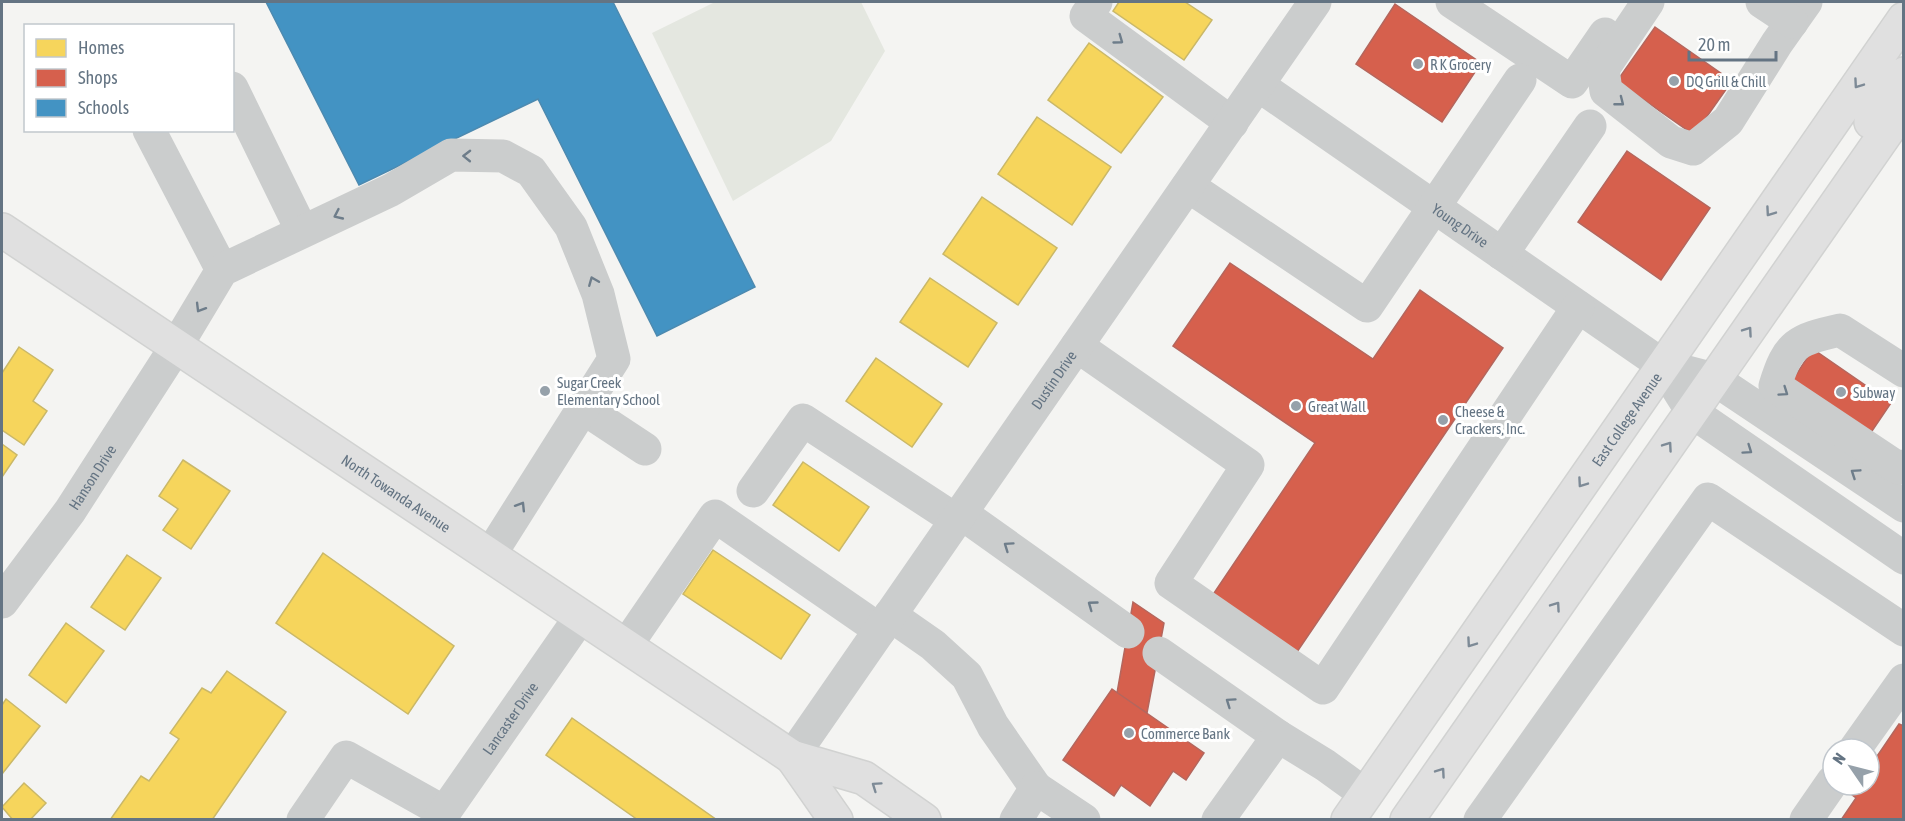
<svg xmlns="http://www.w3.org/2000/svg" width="1905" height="821" font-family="'Asap Condensed',sans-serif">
	<rect width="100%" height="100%" fill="#f4f4f2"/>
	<path fill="#e4e7e0" d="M715,2h146l24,49 -54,90 -98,60 -81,-168z"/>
	<g fill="#f6d55c" stroke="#cab868" stroke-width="1.5">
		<path d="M1119,2h66l27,18 -28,40 -71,-49z"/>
		<path d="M1089,43l74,54 -42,56 -73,-53z"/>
		<path d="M1037,117l74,50 -39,58 -74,-51z"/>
		<path d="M982,197l75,51 -39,57 -75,-51z"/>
		<path d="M930,278l67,45 -29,44 -68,-45z"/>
		<path d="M19,347l34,23 -20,31 14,10 -23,34 -22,-15v-57z"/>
		<path d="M876,358l66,46 -30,43 -66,-46z"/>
		<path d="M2,444l15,11 -15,22z"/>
		<path d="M183,460l47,31 -39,58 -28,-19 15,-21 -19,-13z"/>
		<path d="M803,462l66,45 -30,44 -66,-46z"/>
		<path d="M713,550l97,65 -29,44 -98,-65z"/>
		<path d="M323,553l131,93 -46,68 -132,-91z"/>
		<path d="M127,555l34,23 -36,52 -34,-23z"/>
		<path d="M66,623l38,28 -38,52 -37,-28z"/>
		<path d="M227,671l59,41 -74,108h-102l31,-44 8,5 30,-42 -9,-6 32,-45 9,5z"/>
		<path d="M6,699l34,27 -38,48v-69z"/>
		<path d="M572,718l145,102h-79l-92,-65z"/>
		<path d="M24,783l22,20 -16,17h-17l-11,-13z"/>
	</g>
	<g fill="#d6604d" stroke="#b4665d" stroke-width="1.5">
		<path d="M1395,4l86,59 -39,59 -86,-58z"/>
		<path d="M1655,27l77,54 -38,54 -77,-54z"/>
		<path d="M1627,151l83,57 -49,72 -83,-58z"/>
		<path d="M1230,263l143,96 47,-69 83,58 -206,304 -85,-56 103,-153 -142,-97z"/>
		<path d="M1813,349l78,54 -23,34 -77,-55z"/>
		<path d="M1133,602l31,21 -17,90 -30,-20z"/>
		<path d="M1112,689l92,64 -18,27 -13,-9 -23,35 -29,-21 -7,11 -51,-36z"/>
		<path d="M1899,724l5,2v94h-63l15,-22 -5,-4 6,-9h12v-17z"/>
	</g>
	<path fill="#4393c3" stroke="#4d8ab0" stroke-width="1.5" d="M266,2h347l142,285 -98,49 -119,-237 -179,86z"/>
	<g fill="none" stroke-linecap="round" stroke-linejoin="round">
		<g stroke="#d1d2d1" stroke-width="36">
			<g id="major">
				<path d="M1871,122l33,-48"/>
				<path id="s5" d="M2,230l790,527 72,21 60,42"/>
				<path d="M792,757l44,63"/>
				<path id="s6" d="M1348,820l556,-801"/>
				<path d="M1407,820l497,-713"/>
			</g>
		</g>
		<g stroke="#cbcdcd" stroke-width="33">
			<path d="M1096,2l-10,14 146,107"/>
			<path d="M1452,2l120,80 33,-48"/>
			<path d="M1648,2l-45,67 3,22 65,51 22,7 35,-28 49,-78 29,-41"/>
			<path d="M1762,2l30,20"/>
			<path id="s1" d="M1258,85l406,281 50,13 190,127"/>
			<path d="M232,88l70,143"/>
			<path d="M149,130l73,140"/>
			<path d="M1188,186l179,120 153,-226"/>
			<path d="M1502,254l88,-128"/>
			<path d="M1077,346l171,119 -77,118 152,105 255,-381"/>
			<path d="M1904,371l-64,-41c-43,10 -52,13 -65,56l123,82 6,-2"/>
			<path d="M1677,388l15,24 212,146"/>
			<path d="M583,408l62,41"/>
			<path d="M753,491l50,-71 153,100"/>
			<path d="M961,513l167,119"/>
			<path id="s2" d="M2,602l68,-91 107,-166 45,-75 169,-80 60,-35 52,1 28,15 40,56 27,67 16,65 -124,196"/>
			<path d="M890,615l43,30 34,31 26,50 43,62"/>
			<path d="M626,646l89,-130 165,114"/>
			<path d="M1159,653l119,83"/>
			<path d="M1855,749l49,-69"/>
			<path id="s3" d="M792,757l523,-755"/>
			<path d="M303,820l43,-63 98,55"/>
			<path id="s4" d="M439,820l142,-204"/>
			<path d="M1016,820l20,-32 48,32"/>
			<path d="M1218,820l60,-84 47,29 40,29"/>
			<path d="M1480,820l228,-321 196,131"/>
			<path d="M1806,820l27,-39"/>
		</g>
		<use href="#major" stroke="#e0e0e0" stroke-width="33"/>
	</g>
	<defs><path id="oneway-chevron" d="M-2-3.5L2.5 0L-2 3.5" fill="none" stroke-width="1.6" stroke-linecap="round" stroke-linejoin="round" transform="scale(1.5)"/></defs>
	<g stroke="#6e7d8a">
		<use href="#oneway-chevron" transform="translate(1119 40) rotate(36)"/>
		<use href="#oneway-chevron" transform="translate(1620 102) rotate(38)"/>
		<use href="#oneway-chevron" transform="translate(467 156) rotate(-179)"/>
		<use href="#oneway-chevron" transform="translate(338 215) rotate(155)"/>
		<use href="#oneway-chevron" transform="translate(593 281) rotate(-112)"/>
		<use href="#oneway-chevron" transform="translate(200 308) rotate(121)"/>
		<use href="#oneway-chevron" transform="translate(1784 392) rotate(35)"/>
		<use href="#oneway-chevron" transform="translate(1748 450) rotate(35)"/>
		<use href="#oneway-chevron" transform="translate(1855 473) rotate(-146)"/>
		<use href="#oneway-chevron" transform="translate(521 506) rotate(-58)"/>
		<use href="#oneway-chevron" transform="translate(1008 546) rotate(-145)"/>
		<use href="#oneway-chevron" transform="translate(1092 605) rotate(-144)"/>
		<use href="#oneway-chevron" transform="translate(1230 702) rotate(-145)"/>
	</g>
	<g stroke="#7d8a96">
		<use href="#oneway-chevron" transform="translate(1858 84) rotate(125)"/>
		<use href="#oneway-chevron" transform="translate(1770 212) rotate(125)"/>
		<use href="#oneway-chevron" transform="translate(1748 331) rotate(-55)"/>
		<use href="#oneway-chevron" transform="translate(1668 446) rotate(-55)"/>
		<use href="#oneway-chevron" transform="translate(1582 483) rotate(125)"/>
		<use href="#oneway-chevron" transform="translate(1556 606) rotate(-55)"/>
		<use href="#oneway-chevron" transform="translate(1471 643) rotate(125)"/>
		<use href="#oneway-chevron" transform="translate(1441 772) rotate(-55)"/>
		<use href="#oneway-chevron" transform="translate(876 786) rotate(-145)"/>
	</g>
	<g fill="#96a1aa" stroke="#fff" stroke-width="2">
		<circle cx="1418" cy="64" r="6"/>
		<circle cx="1674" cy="81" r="6"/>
		<circle cx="545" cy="391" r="6"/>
		<circle cx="1841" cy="392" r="6"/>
		<circle cx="1296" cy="406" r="6"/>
		<circle cx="1443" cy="420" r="6"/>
		<circle cx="1129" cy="733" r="6"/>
	</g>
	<g text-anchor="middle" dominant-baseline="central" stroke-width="6" stroke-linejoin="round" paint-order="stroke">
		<g font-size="15" fill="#647483" stroke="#fff" text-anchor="start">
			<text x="1430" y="64">R K Grocery</text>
			<text x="1686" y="81">DQ Grill &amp; Chill</text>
			<text x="557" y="382">Sugar Creek<tspan x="557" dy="17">Elementary School</tspan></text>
			<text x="1853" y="392">Subway</text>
			<text x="1308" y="406">Great Wall</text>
			<text x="1455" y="411">Cheese &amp;<tspan x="1455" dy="17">Crackers, Inc.</tspan></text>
			<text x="1141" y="733">Commerce Bank</text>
		</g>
		<g font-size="15" fill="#647483" stroke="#fff">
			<text stroke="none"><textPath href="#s1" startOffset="246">Young Drive</textPath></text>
			<text stroke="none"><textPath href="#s3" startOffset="459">Dustin Drive</textPath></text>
			<text stroke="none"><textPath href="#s6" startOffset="488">East College Avenue</textPath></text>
			<text stroke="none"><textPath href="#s2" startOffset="154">Hanson Drive</textPath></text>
			<text stroke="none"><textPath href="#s5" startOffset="474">North Towanda Avenue</textPath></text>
			<text stroke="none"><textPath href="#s4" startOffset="124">Lancaster Drive</textPath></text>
		</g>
	</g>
	<rect width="1905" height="821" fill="none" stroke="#647483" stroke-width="6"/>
	<rect x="24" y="24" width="210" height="108" fill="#ffffff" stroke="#c1c7cd" stroke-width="1.5"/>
	<rect x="36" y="39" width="30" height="18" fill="#f6d55c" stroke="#c1c7cd" stroke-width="1.5"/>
	<text x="78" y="54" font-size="18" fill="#647483">Homes</text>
	<rect x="36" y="69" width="30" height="18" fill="#d6604d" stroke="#c1c7cd" stroke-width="1.5"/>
	<text x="78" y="84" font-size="18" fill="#647483">Shops</text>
	<rect x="36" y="99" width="30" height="18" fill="#4393c3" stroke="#c1c7cd" stroke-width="1.5"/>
	<text x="78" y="114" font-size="18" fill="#647483">Schools</text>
	<g transform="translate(1851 767) rotate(305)"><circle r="28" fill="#ffffff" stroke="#c1c7cd" stroke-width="1.5"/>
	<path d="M0-4.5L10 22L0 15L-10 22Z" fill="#96a1aa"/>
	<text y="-9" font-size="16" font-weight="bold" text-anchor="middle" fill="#647483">N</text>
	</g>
	<path d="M1689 51v9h87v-9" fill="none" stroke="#647483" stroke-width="3"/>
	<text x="1698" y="51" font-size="18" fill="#647483" stroke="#ffffff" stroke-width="4.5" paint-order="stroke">20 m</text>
</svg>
